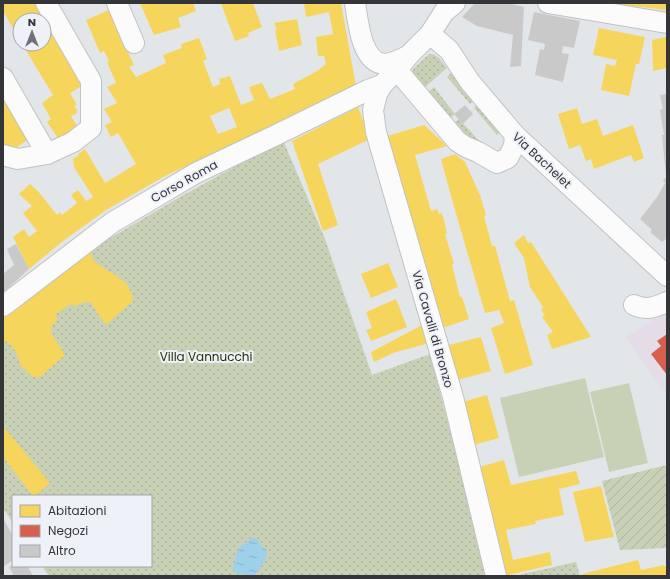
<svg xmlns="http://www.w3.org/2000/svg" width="670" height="579" font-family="Poppins,sans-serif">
	<defs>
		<pattern id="grass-dots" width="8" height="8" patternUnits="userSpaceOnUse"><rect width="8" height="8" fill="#c8d1b6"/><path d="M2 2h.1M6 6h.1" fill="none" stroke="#acb49d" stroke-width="1.8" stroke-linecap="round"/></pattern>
		<pattern id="garden-furrows" width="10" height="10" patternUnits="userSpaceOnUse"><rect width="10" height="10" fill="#c8d1b6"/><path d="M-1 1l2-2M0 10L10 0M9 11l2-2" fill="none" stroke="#acb49d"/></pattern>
		<pattern id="water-ripples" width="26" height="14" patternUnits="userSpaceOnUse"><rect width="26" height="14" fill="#9fd0ea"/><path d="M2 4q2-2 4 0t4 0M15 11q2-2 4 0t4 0" fill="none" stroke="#8ab3c9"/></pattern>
	</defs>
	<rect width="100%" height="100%" fill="#e3e6e9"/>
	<path fill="#e4dde8" d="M667,309v87l-42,-59 8,-4z"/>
	<g fill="url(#grass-dots)">
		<path d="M429,54c9,0 13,8 18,14l-23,20 -12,-15 1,-4z"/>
		<path d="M451,73l23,27 -4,4 -23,-27z"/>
		<path d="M434,87l21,27 -5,5 -22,-27z"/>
		<path d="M478,104l23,27 -4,4 -23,-27z"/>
		<path d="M459,119l25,27 -16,-6 -14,-17z"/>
		<path d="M283,140l42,99 47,136 58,-21 58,222h-439l-7,-10h109v-70h-138v27l-10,-15v-189l90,-71 87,-51z"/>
		<path d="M576,562l4,14h-66z"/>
	</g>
	<path fill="url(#garden-furrows)" d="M667,465v83l-47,2 -18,-69z"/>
	<g fill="#c8d1b6">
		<path d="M585,378l19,79 -85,20 -19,-79z"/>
		<path d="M629,383l19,80 -39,9 -19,-80z"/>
	</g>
	<path fill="url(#water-ripples)" d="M253,538l6,2 1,6 6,3c0,1 1,2 1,3 1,5 -9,20 -13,24h-4l-4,-2h-9l-5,-6c4,-5 3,-7 4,-13 2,-8 10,-13 17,-17z"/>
	<g fill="#f6d55c" fill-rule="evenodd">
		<path d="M3,3h31l10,17h-24v20l-17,-29z"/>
		<path d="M140,3h53l3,8 -18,7 3,9 -27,8z"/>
		<path d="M221,3h32l9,24 -14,6 1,3 -14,5z"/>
		<path d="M304,3h37l15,83 -50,27 -47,19 -94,44 -59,34 -43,31 -34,28 -16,-32 11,-8 5,8 8,-6 -14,-18 9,-7 -13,-12 11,-10 8,7 19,24 3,-3 2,3 15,-12 -6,-8 7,-5 8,11 7,-4 -19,-30 -1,-8 6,-4 -1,-1 7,-5 20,34 31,-19 -18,-31 -7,4 -6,-12 7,-3 -8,-13 13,-6 -10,-16 9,-4 -9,-21 2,-1 -5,-10 -4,2 -14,-33 25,-11 8,24 15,32 -5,2 7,10 30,-14 -3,-8 19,-7 -1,-4 18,-6 8,21 -4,2 10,26 7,-3 -1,-5 11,-3 11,29 13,-5 -5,-13 13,-4 8,16 25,-10 -2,-5 24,-13 9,-7 -2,-8h-6l-2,-19 17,-3 -4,-22 -23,5zM229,108l8,19 -19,7 -8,-18z"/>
		<path d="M616,3h51v7l-51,-6z"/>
		<path d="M297,19l5,26 -23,6 -4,-21h2l-3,-7z"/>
		<path d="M44,21l38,65 -12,7 7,12 -3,1 3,4v3l-6,3 8,13 -19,12 -13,-19 4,-3 -9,-16 11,-8 -31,-51h22z"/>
		<path d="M599,28l46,9 -6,27h-3l-7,32 -28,-6 5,-26 9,2 2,-6 -24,-5z"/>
		<path d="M666,37v4h1v27l-14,3 -1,-31z"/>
		<path d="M5,102l24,37 -24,16 -2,-3v-49z"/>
		<path d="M358,107l12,32 -52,25 20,61 -15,6 -31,-90z"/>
		<path d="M577,108l5,16 15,-5 6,17 30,-11 11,33 -10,4 -3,-7 -37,14 -3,-10 -5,2 -6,-16 -11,4 -11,-35z"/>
		<path d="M424,125l23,21 -32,9 16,56 6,-2 2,5 3,-1 5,20 -2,1 9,30 -2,1 8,32h2l7,22 -26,9 -59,-191z"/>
		<path d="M455,154l10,8 15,33 6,20 -2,1 8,30h3l15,55 4,-1 19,65 -28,9 -14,-46 13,-5 -5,-13 -14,3 -32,-110 -12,-44z"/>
		<path d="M524,235l4,8 3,-1 60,95 -39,12 -5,-14 6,-3 -11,-15 3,-2 -4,-5 2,-3 -13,-20 -6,-29 -10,-15z"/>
		<path d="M90,246l3,14 7,6 17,10 10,8 5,11 1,6 -27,24 -16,-23 -9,1 -7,4 -2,-4 -17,12 3,5 -6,5 -1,8 14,22 -26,23 -7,-2 -11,-10 -5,-14 -9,-11 -4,3v-28z"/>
		<path d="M388,263l10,24 -27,11 -10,-24z"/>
		<path d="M396,299l11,28 -36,14 -5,-11 6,-2 -6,-16z"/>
		<path d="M424,324l5,19 -36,10 -19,9 -3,-10z"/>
		<path d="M481,337l10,34 -37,10 -9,-35z"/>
		<path d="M487,395l12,43 -29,8 -11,-43z"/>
		<path d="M3,426l47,57 -15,13h-2l-30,-39z"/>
		<path d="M504,460l7,25 65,-14 4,13 -21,5 5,26 -29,6 1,3 -30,6 7,30 37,-8 2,13 -48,11 -28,-108z"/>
		<path d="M601,486l13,51 -29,5 -12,-50z"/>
		<path d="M638,560l3,10 23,-5v1h3v10h-84l-1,-2z"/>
	</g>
	<path fill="#d6604d" d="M667,334v41l-16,-21 10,-8 -4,-5z"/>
	<g fill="#c9c9ca">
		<path d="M475,3h32l17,4 -3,59 -11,1 3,-32 -36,-9 -15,-9z"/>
		<path d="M534,12l46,9 -6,27 -11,-2 -1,7 7,1 -6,28 -28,-7 5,-26 4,1 1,-6 -17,-4z"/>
		<path d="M667,94v144l-5,4 -12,-10 2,-2 -12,-11 17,-22 8,-14 -2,-2 3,-4 -4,-42h2l-4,-25 3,-1 -3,-14z"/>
		<path d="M465,105l8,9 -10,10 -9,-10z"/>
		<path d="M16,244l13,25 -26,24v-19l11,-9 -7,-16z"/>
		<path d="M3,518l10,18v24l-10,7z"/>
		<path d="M13,565v1h15l5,10h-19l-5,-9z"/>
	</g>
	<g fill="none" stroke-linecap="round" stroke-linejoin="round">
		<g stroke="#c0c2c4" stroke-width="22">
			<g id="minor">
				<path d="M117,3l17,40"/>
				<path d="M355,3c3,18 6,59 29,61 8,0 17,-5 24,-8"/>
				<path d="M455,3l-11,9 -14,22 -22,22 -11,14 -15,15 -5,9 -4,16 3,22 77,265 43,179"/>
				<path d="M548,3l119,20"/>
				<path d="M430,34l19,16 21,32 45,53 152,141"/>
				<path d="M397,70l60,71 9,6 12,5 19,11 11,-5 6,-12 1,-11"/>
				<path d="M3,78l44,76"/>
				<path d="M3,155l15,4 29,-5 26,-12 18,-14v-47l-45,-78"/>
				<path d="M634,305c13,6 21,2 33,-3"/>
				<path d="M3,306l110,-84 7,-4 76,-45 78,-37 94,-46 14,-5"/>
			</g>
		</g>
		<use href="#minor" stroke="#fbfbfc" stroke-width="20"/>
	</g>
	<g text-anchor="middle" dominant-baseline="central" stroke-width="4" stroke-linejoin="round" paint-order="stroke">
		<g font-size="12" fill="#343538" stroke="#eef2f8">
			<text transform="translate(542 160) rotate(43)">Via Bachelet</text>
			<text transform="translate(184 181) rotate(-29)">Corso Roma</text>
			<text transform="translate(433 329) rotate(74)">Via Cavalli di Bronzo</text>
		</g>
		<g font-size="12" fill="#273100" stroke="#eef2f8">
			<text x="206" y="356">Villa Vannucchi</text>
		</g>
	</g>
	<rect width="670" height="579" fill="none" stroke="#343538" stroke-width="8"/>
	<rect x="12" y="495" width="140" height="72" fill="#eef2f8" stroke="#a4a6ab"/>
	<rect x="20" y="505" width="20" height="12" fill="#f6d55c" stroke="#a4a6ab"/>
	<text x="48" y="515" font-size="12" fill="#343538">Abitazioni</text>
	<rect x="20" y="525" width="20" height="12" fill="#d6604d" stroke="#a4a6ab"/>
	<text x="48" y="535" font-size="12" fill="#343538">Negozi</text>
	<rect x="20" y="545" width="20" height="12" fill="#c9c9ca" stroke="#a4a6ab"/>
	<text x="48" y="555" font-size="12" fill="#343538">Altro</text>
	<g transform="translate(32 32)"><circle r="19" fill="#eef2f8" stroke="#a4a6ab"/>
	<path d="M0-3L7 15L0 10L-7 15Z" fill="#717376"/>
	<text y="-6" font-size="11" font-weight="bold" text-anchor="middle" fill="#343538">N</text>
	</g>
</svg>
